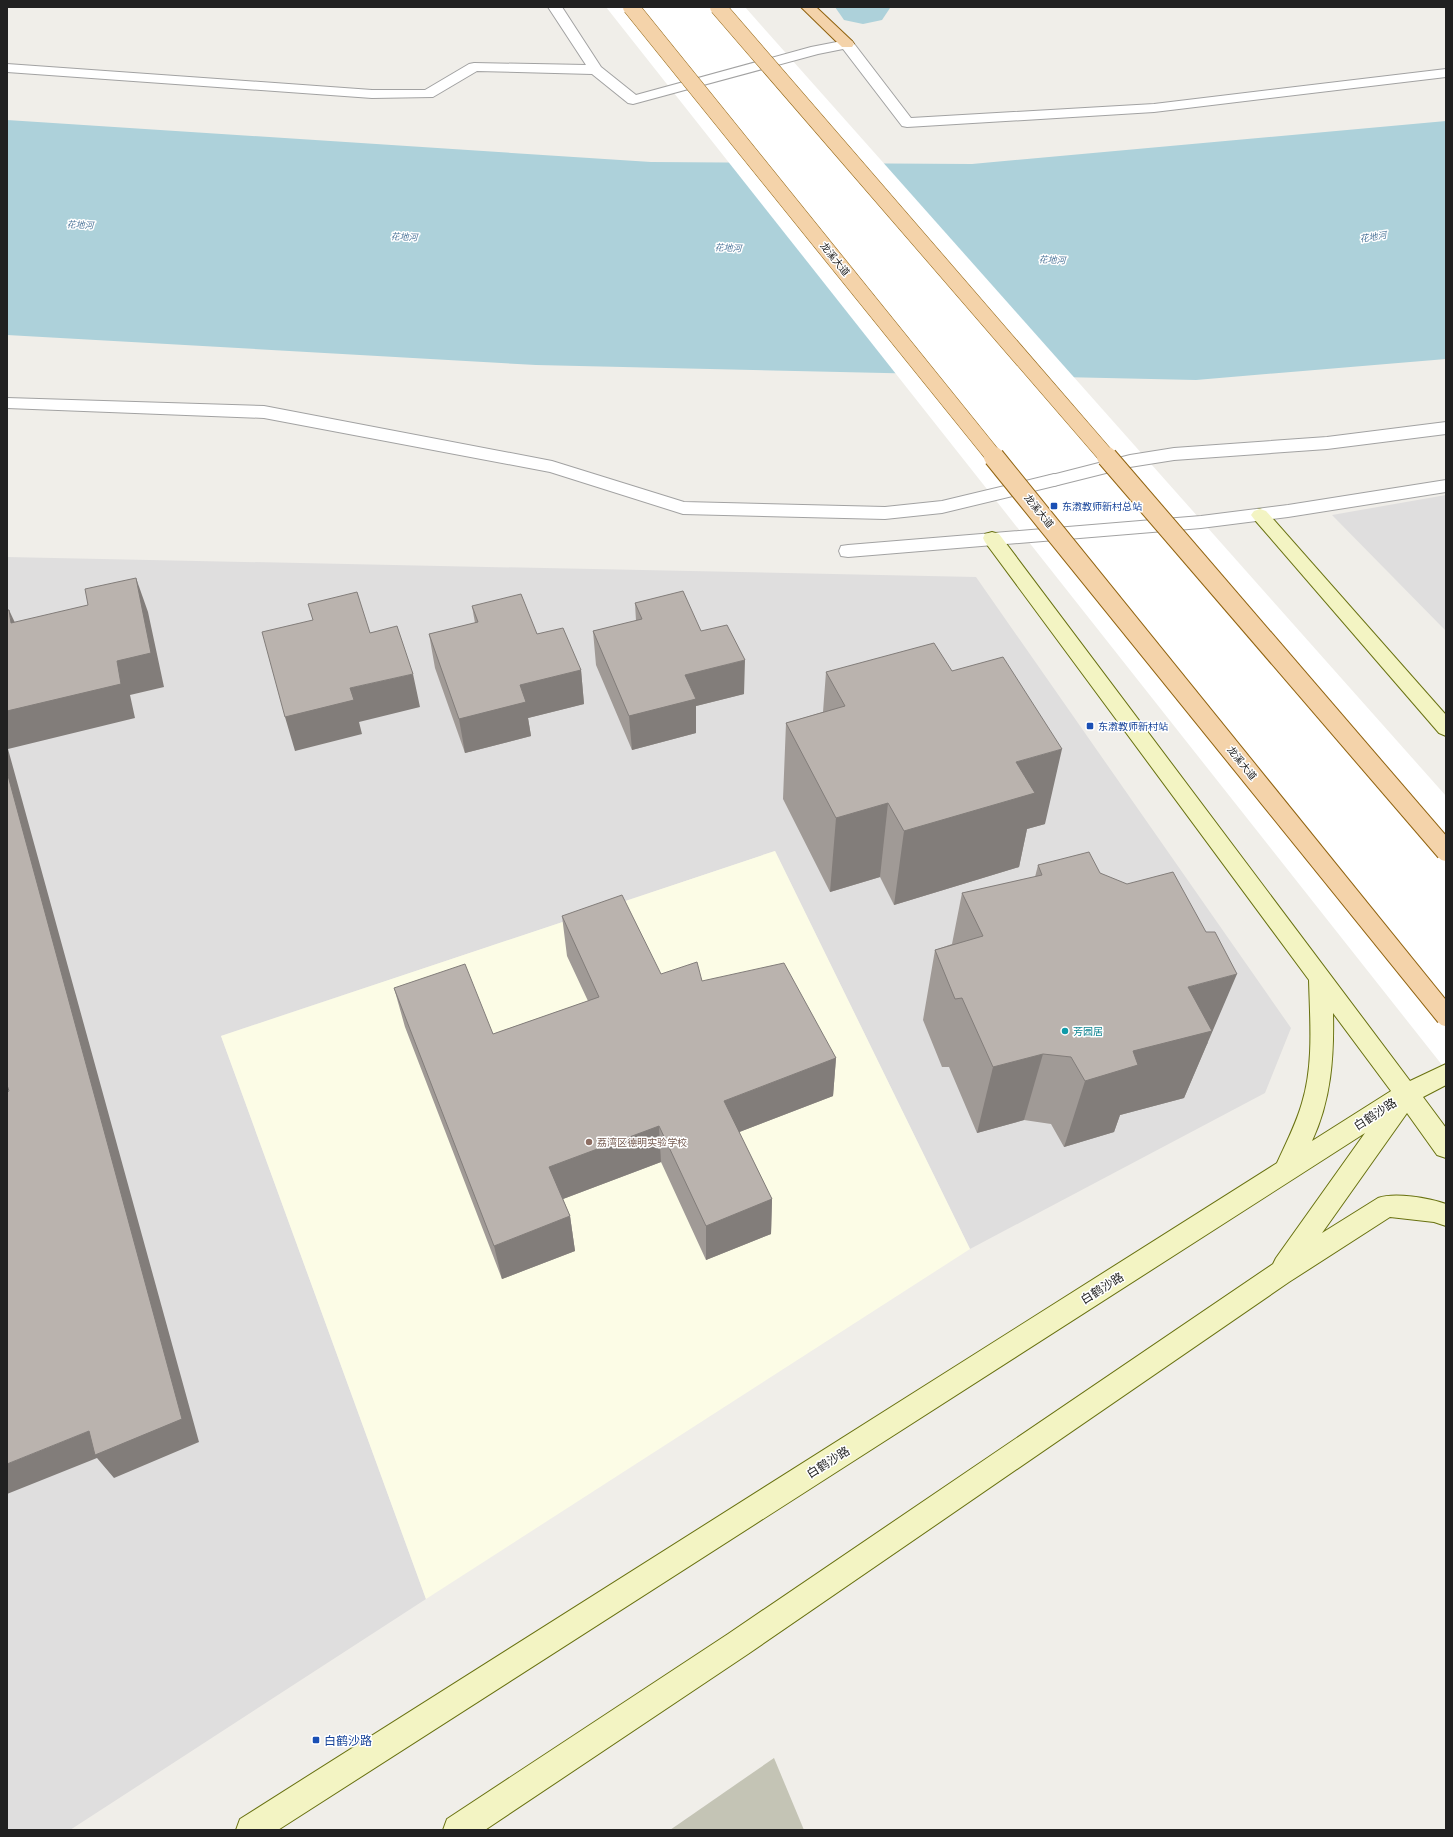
<svg xmlns="http://www.w3.org/2000/svg" width="1453" height="1837" font-family="Ubuntu,'Noto Sans SC',sans-serif">
	<rect width="100%" height="100%" fill="#f0eee9"/>
	<g fill="#dfdede">
		<path d="M1446,495v136l-114,-116z"/>
		<path d="M7,557l969,20 315,451 -26,65 -295,156 -195,-398 -554,185 205,563 -356,231h-63z"/>
	</g>
	<path fill="#fcfce6" d="M775,851l195,398 -544,350 -205,-563z"/>
	<path fill="#c4c4b5" d="M774,1758l30,72h-134z"/>
	<path fill="#add1da" d="M7,120l644,42 321,2 474,-43v238l-250,21 -660,-15 -529,-30z"/>
	<path fill="#fff" d="M606,7h139l701,789v274z"/>
	<g fill="none" stroke-linecap="round" stroke-linejoin="round">
		<path fill="#add1da" fill-rule="evenodd" d="M835,7h55v1l-8,12 -19,4 -19,-4z"/>
		<g stroke="#a2a2a2" stroke-width="2">
			<path id="lane" d="M7,398l257,8 288,55 132,41 201,5 57,-6 112,-27 6,2 3,4 -3,4 -6,2 -112,27 -57,6 -202,-5 -133,-42 -286,-54 -257,-10z"/>
		</g>
		<g stroke="#a2a2a2" stroke-width="2">
			<g id="street">
				<path d="M548,7h14l39,60 35,28 175,-48 36,-7 5,1 59,77 243,-14 292,-35v8l-292,35 -247,15 -5,-1 -59,-77 -25,5 -185,50 -5,-1 -36,-29 -115,-3 -44,26 -61,1 -365,-26v-8l365,26h53l44,-26 5,-1 112,2z"/>
				<path d="M1446,422v12l-119,15 -153,11 -44,7 -76,19 -6,-2 -3,-4 3,-4 82,-21 44,-7 153,-11z"/>
				<path d="M1446,480v12l-158,25 -87,11 -353,29 -7,-1 -2,-5 2,-5 7,-1 353,-29 87,-11z"/>
			</g>
		</g>
		<g stroke="#687110" stroke-width="2">
			<g id="secondary">
				<path d="M1260,509l6,2 180,204v21l-7,-3 -185,-214 -3,-4 3,-4z"/>
				<path d="M992,532l7,2 411,547 36,-17v21l-23,12 23,31v30l-9,-3 -30,-42 -85,120 56,-35c17,-6 51,0 68,6v22l-12,-4 -44,-5 -101,65 -541,372 -263,176h-42l4,-11 281,-185 545,-370 3,-6 89,-125 -1087,697h-42l4,-11 1037,-656c9,-20 19,-39 25,-60 12,-39 8,-82 7,-123l-324,-438 -2,-4 2,-4zM1333,1013l58,78 -79,50c19,-41 22,-83 21,-128z"/>
			</g>
		</g>
		<g stroke="#90620e" stroke-width="2">
			<path id="primary" d="M801,7h15l36,34 2,3 -2,3h-10z"/>
		</g>
		<use href="#lane" fill="#fff" fill-rule="evenodd"/>
		<use href="#street" fill="#fff" fill-rule="evenodd"/>
		<use href="#secondary" fill="#f3f4c3" fill-rule="evenodd"/>
		<use href="#primary" fill="#f4d3aa" fill-rule="evenodd"/>
		<g stroke="#90620e" stroke-width="17" stroke-linecap="butt">
			<g id="primary-bridge-far1">
				<path d="M631,7l364,451"/>
				<path d="M718,7l390,451"/>
			</g>
		</g>
		<g stroke="#90620e" stroke-width="22" stroke-linecap="butt">
			<g id="primary-bridge">
				<path d="M994,457l452,559"/>
				<path d="M1107,457l339,394"/>
			</g>
		</g>
		<use href="#primary-bridge-far1" stroke="#f4d3aa" stroke-width="16"/>
		<use href="#primary-bridge" stroke="#f4d3aa" stroke-width="20"/>
	</g>
	<g fill="#a09a96">
		<path d="M635,603l66,28 43,63 -48,12v27l-64,17 -36,-85 -3,-34 43,-10z"/>
		<path d="M472,606l65,28 44,36 3,34 -56,14 3,18 -66,17 -30,-85 -6,-34 46,-11z"/>
		<path d="M826,672l219,152 -18,5 -8,38 -125,38 -14,-28 -50,15 -47,-93 3,-76 37,-11z"/>
		<path d="M1038,865l62,8 108,170 -1,1 -23,54 -64,17 -6,17 -50,15 -13,-23 -27,-4 -47,13 -28,-66h-7l-19,-47 12,-70 17,-6 10,-51 73,-16z"/>
		<path d="M562,916l99,58 41,7 134,77 -3,38 -94,36 33,67 -1,35 -65,26 -45,-98 -98,37 7,17 5,35 -73,28 -97,-252 -11,-39 99,46 95,-33 -21,-45z"/>
	</g>
	<g fill="#827d7a">
		<path d="M136,578l12,34 16,75 -34,8 5,23 -127,31 191,693 -85,36 -17,-20 -90,36v-30l82,-33 -82,-659v-61l110,-50z"/>
		<path d="M9,610l16,34 -14,-21z"/>
		<path d="M745,660l-1,34 -48,12v27l-64,17 -3,-34 56,-41z"/>
		<path d="M581,670l3,34 -56,14 3,18 -66,17 -6,-34 61,-34z"/>
		<path d="M413,674l7,33 -61,15 3,12 -67,17 -10,-34 65,-29z"/>
		<path d="M1062,749l-17,75 -18,5 -8,38 -125,38 10,-74 112,-69z"/>
		<path d="M888,803l-8,74 -50,15 6,-74z"/>
		<path d="M1237,974l-53,124 -64,17 -6,17 -50,15 21,-66 48,-30 55,-64z"/>
		<path d="M1043,1054l-19,66 -47,13 16,-66z"/>
		<path d="M836,1058l-3,38 -109,42v-37z"/>
		<path d="M659,1126l2,36 -106,40 -6,-35z"/>
		<path d="M772,1199l-1,35 -65,26v-34z"/>
		<path d="M570,1216l5,35 -73,28 -8,-33z"/>
	</g>
	<g fill="#bab3ae" stroke="#827d7a">
		<path d="M136,578l15,75 -34,8 4,23 -114,27v-101h2l2,13 77,-18 -3,-16z"/>
		<path d="M683,591l18,40 26,-6 18,35 -60,15 11,24 -67,17 -36,-85 49,-12 -7,-16z"/>
		<path d="M357,592l13,41 27,-7 16,48 -63,14 4,12 -69,17 -23,-85 51,-12 -5,-16z"/>
		<path d="M521,594l16,40 26,-6 18,42 -61,15 6,17 -67,17 -30,-85 49,-12 -6,-16z"/>
		<path d="M934,643l18,28 51,-14 59,92 -46,13 19,31 -131,38 -16,-28 -52,15 -50,-95 59,-17 -19,-34z"/>
		<path d="M7,772l175,647 -87,36 -6,-24 -82,33v-372l2,-1 -2,-6z"/>
		<path d="M1089,852l11,21 27,11 46,-12 33,60h9l22,42 -49,13 24,44 -79,20 5,14 -53,16 -14,-24 -28,-3 -50,13 -31,-69 -7,1 -20,-49 48,-14 -21,-43 80,-18 -4,-10z"/>
		<path d="M622,895l39,79 36,-12 5,19 82,-18 52,95 -112,43 48,98 -66,27 -47,-100 -110,41 21,49 -76,30 -100,-258 71,-24 28,70 106,-37 -37,-81z"/>
	</g>
	<g fill="#1a4fb4" stroke="#fff" stroke-width="1.5">
		<rect x="1050" y="502" width="8" height="8" rx="2"/>
		<rect x="1086" y="722" width="8" height="8" rx="2"/>
		<rect x="312" y="1736" width="8" height="8" rx="2"/>
	</g>
	<circle fill="#0f9aa8" stroke="#fff" stroke-width="1.5" cx="1065" cy="1031" r="4"/>
	<circle fill="#8d6e63" stroke="#fff" stroke-width="1.5" cx="589" cy="1142" r="4"/>
	<g text-anchor="middle" dominant-baseline="central" stroke-width="3" stroke-linejoin="round" paint-order="stroke">
		<g font-size="9" font-style="italic" fill="#4e769a" stroke="#fff">
			<text transform="translate(80 225) rotate(2)">花地河</text>
			<text transform="translate(404 237) rotate(2)">花地河</text>
			<text transform="translate(1373 237) rotate(-9)">花地河</text>
			<text transform="translate(728 248) rotate(2)">花地河</text>
			<text transform="translate(1052 260) rotate(2)">花地河</text>
		</g>
		<g font-size="10" fill="#212121" stroke="#fff">
			<text transform="translate(835 259) rotate(51)">龙溪大道</text>
			<text transform="translate(1039 511) rotate(51)">龙溪大道</text>
			<text transform="translate(1242 763) rotate(51)">龙溪大道</text>
		</g>
		<g font-size="10" fill="#164399" stroke="#fff" text-anchor="start">
			<text x="1062" y="506">东漖教师新村总站</text>
			<text x="1098" y="726">东漖教师新村站</text>
		</g>
		<g font-size="10" fill="#0d838f" stroke="#fff" text-anchor="start">
			<text x="1073" y="1031">芳园居</text>
		</g>
		<g font-size="10" fill="#785e54" stroke="#fff" text-anchor="start">
			<text x="597" y="1142">荔湾区德明实验学校</text>
		</g>
		<g font-size="12" fill="#212121" stroke="#fff">
			<text transform="translate(1375 1114) rotate(-33)">白鹤沙路</text>
			<text transform="translate(1102 1288) rotate(-32)">白鹤沙路</text>
			<text transform="translate(828 1462) rotate(-32)">白鹤沙路</text>
		</g>
		<g font-size="12" fill="#164399" stroke="#fff" text-anchor="start">
			<text x="324" y="1740">白鹤沙路</text>
		</g>
	</g>
	<rect width="1453" height="1837" fill="none" stroke="#212121" stroke-width="16"/>
</svg>
